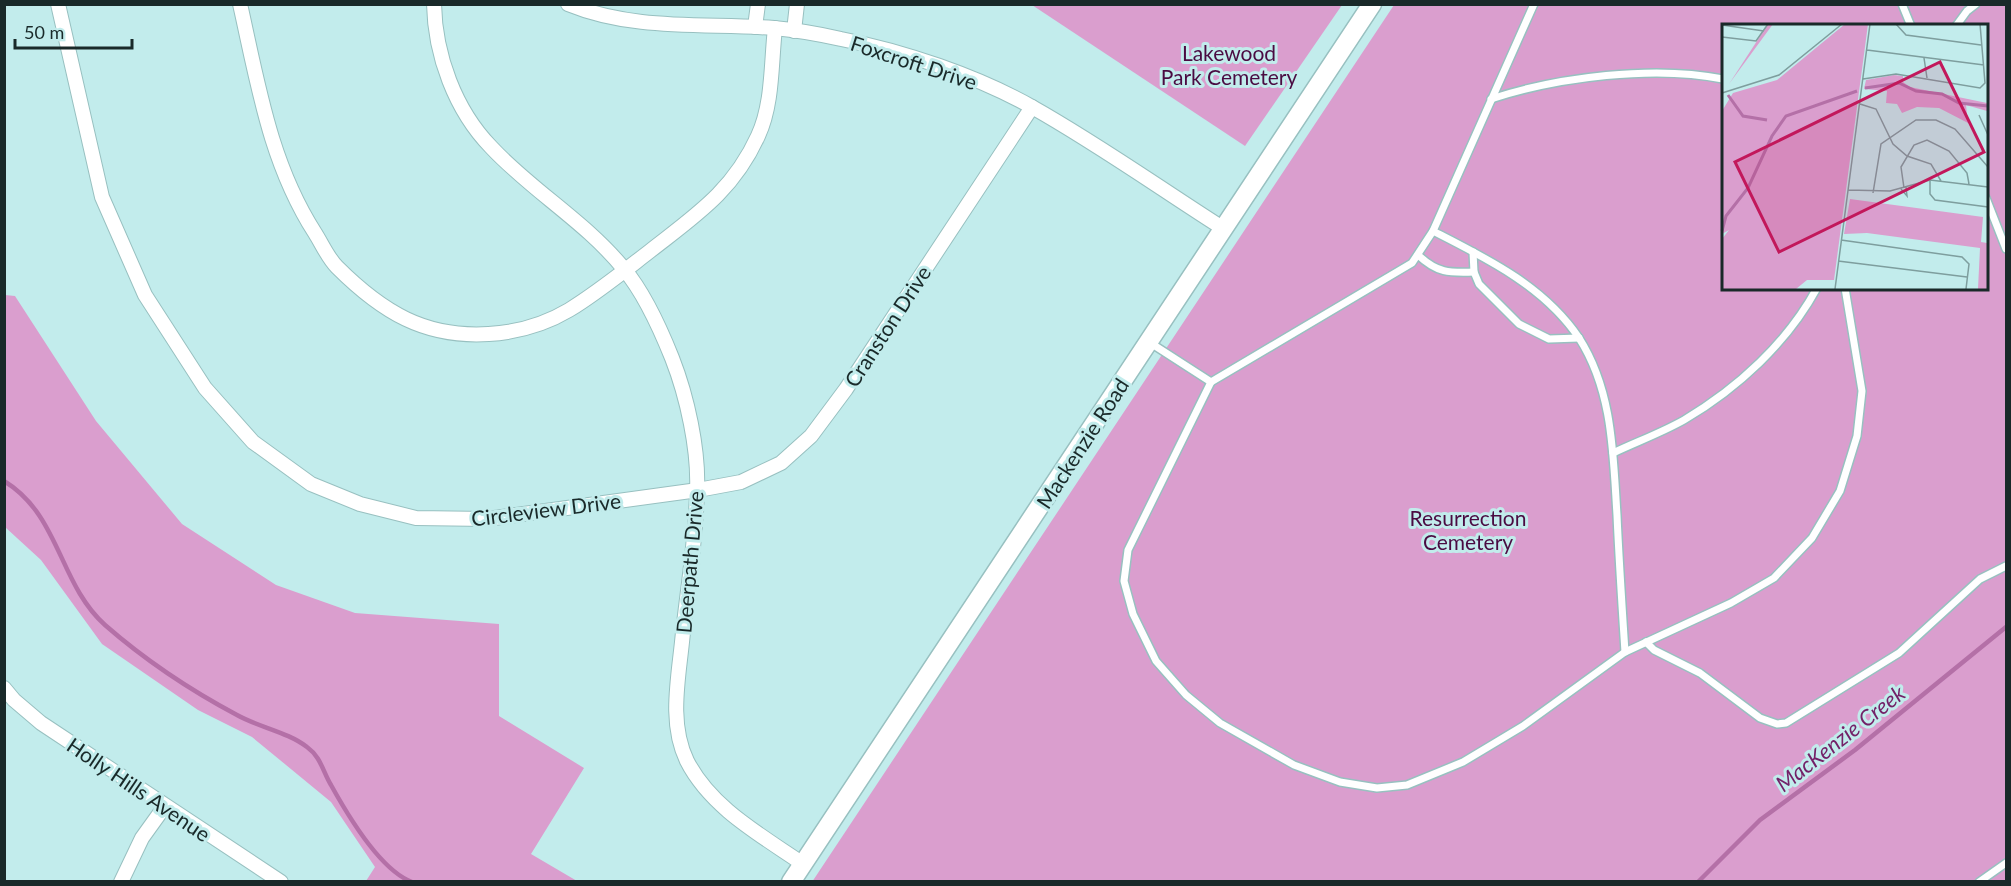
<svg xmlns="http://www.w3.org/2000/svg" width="2011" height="886" font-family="Lato,sans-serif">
	<rect width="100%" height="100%" fill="#c2ecec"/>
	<g fill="#da9ece" fill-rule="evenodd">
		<path d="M1032,5h310l-97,141z"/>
		<path d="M1394,5h612v876l-1194,1zM1723,26h263v262h-263z"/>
		<path d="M5,295l10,1 81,125 86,103 94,61 79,28 144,11v92l85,52 -53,86 46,27h-211l9,-14 -44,-65 -79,-65 -54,-27 -96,-66 -61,-84 -36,-33z"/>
	</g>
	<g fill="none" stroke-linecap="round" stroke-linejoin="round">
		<g stroke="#b470a7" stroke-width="4.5">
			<path d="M4,481c56,34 55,103 101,144 40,35 85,65 132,90 21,12 51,17 70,32 14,10 16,25 24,38 16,29 49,85 81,97"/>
			<path d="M1698,882l62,-62 95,-70 151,-123"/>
		</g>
		<g stroke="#98c0c0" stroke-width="10">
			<g id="service">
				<path d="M1534,4l-101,227 -21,32 -201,119 -83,168 -4,31 9,33 23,47 30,34 34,28 74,42 46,17 37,6 30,-3 56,-23 60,-36 102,-74 106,-49 43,-25 38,-40 28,-47 17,-55 5,-45 -17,-103"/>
				<path d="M1902,4l9,22"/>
				<path d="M1956,26l11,-15 9,-7"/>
				<path d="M1491,99c67,-22 163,-34 232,-20"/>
				<path d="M1986,198l20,51"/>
				<path d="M1433,231c53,27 111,55 146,107 34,53 34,116 38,177 2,46 5,91 8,137"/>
				<path d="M1473,252l1,20 5,12 40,40 30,15 30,-1"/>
				<path d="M1418,255c19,18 31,18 56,17"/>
				<path d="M1149,342l62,40"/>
				<path d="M1613,453c23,-11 48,-20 71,-33 54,-32 103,-77 133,-132"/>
				<path d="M1646,642l8,8 46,23 60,45 17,6 9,-1 113,-70 81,-74 26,-13"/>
				<path d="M1979,882l27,-19"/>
			</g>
		</g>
		<g stroke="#98c0c0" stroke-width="16">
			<g id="minor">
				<path d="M58,4l44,193 43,98 60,93 48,54 58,42 49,20 56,14 71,1 211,-29 43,-8 40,-19 30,-27 35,-47 186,-282"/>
				<path d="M240,4c18,80 30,159 75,229 7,11 13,25 22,34 20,20 44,40 69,52 50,24 116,19 163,-9 28,-17 55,-39 81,-59 46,-36 83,-60 108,-115 15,-32 13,-73 17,-108"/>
				<path d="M434,4c1,51 21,106 57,143 41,44 95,75 133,122 21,25 36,59 48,89 15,38 27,92 25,133 -1,50 -10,101 -15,151 -4,39 -13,82 5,119 24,47 74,74 116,103"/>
				<path d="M568,4c66,27 136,19 206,24 22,2 45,6 67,11 62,12 136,37 191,68 66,37 129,82 192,122"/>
				<path d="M755,27l3,-23"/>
				<path d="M794,31l3,-27"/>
				<path d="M4,688l10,12 27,23 240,159"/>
				<path d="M121,882l21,-44 23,-32"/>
			</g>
		</g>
		<g stroke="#98c0c0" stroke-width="21">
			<path id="secondary" d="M791,882l581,-878"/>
		</g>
		<use href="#service" stroke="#fff" stroke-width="7"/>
		<use href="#minor" stroke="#fff" stroke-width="14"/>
		<use href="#secondary" stroke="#fff" stroke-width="18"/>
	</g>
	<g text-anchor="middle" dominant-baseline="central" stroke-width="6" stroke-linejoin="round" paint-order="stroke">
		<g font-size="21" fill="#4a0b42" stroke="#c2ecec">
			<text x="1229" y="52">Lakewood<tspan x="1229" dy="24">Park Cemetery</tspan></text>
			<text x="1468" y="517">Resurrection<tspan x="1468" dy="24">Cemetery</tspan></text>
		</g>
		<g font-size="21" fill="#192929" stroke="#c2ecec">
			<text transform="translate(914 62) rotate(18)">Foxcroft Drive</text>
			<text transform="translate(887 326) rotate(-57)">Cranston Drive</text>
			<text transform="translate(1082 443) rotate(-57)">Mackenzie Road</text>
			<text transform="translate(546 509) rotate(-7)">Circleview Drive</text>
			<text transform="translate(689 562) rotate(-85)">Deerpath Drive</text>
			<text transform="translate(139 789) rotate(34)">Holly Hills Avenue</text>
		</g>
		<g font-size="22" font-style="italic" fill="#732168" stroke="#c2ecec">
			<text transform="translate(1840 738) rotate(-38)">MacKenzie Creek</text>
		</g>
	</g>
	<g transform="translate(1722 24)">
		<rect width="266" height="266" fill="#c2ecec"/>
		<path d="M46,0h5l-44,60zM123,0h23l-34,256h-27l-11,9h-74v-50l7,-9 -7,4v-123l11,-18 44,-13zM172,51l9,1v6l7,5 77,16v8l-21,-6 2,18 -29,-15 -22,-1 -15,6 -5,-9 -11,-1 1,-12 -23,-2 2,-9zM128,175l133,18 -2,25 6,1v46h-9l2,-41 -113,-15 -23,1z" fill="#da9ece"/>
		<path fill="none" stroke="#b470a7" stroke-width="3" d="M143,64l34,-5 17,8 26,3 17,9 29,3M6,71l15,21 24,4M0,207l4,-15 22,-28 24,-52 14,-20 71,-25"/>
		<path fill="none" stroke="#7e9e9e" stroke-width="1.5" d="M174,0l10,11 75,10M0,1l42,6M0,13l34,4 12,-17M145,26l117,15M202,34l3,20M141,55l33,-5 84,14 5,-5 -5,-59M0,69l57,-18 63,-51M138,80l16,5 17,35 14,12 24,8 10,17M257,91l9,20M208,156v14l5,6 53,7M182,164l-3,-21 13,-22 13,-5 22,11 18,22 2,11M179,165l6,7 -1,-9M126,166l42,1 40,-11 58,7M151,169l8,-49 35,-24h20l19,9 33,38M119,216l121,17 7,7 -3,25M116,237l129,16M113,265l35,-265"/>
		<path fill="#c2185b" fill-opacity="0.15" stroke="#c2185b" stroke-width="3" d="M218,38l44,90 -205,100 -44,-90z"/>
		<rect width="266" height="266" fill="none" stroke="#192929" stroke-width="3"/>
	</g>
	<rect width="2011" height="886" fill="none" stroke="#192929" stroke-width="12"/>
	<path d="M15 39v9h117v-9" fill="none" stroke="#192929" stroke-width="3"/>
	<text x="24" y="39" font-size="18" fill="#192929" stroke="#c2ecec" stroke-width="4.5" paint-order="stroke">50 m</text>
</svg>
